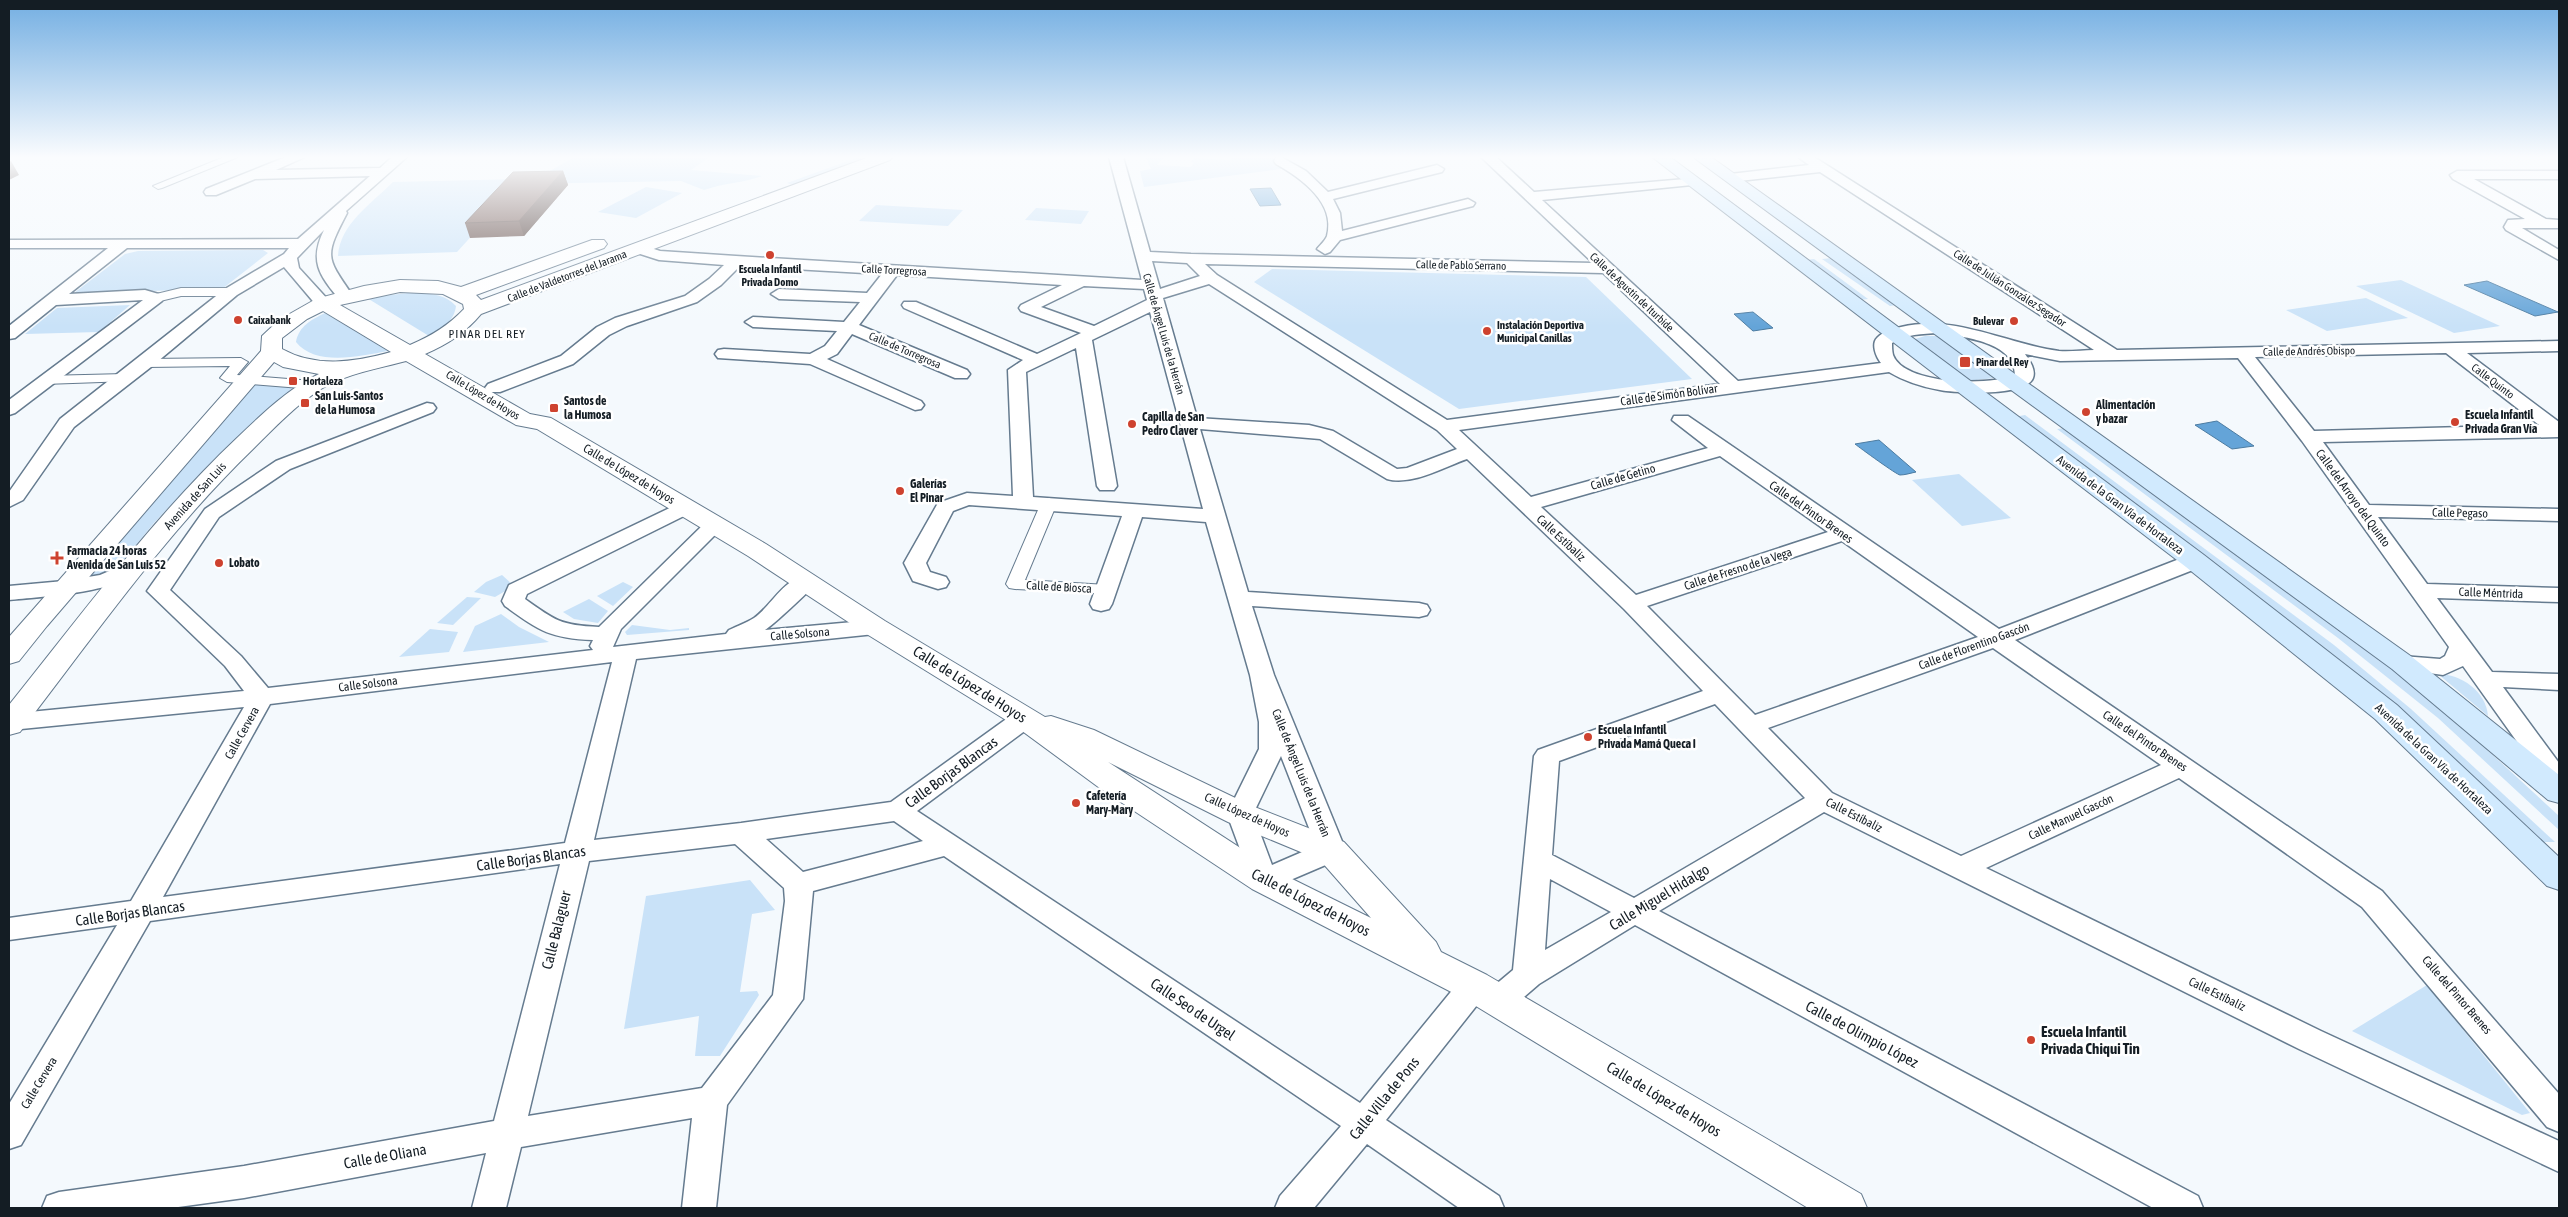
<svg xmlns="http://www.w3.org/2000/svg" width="2568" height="1217" font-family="'Asap Condensed',sans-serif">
	<rect width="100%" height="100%" fill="#f4f9fd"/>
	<g fill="#c9e2f8">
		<path d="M574,157h136l-19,13 71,6c-19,7 -38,7 -58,14l-23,-9 -162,3 -62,68 -119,4c2,-32 33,-52 55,-74l130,-3 20,-4z"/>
		<path d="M859,157h16l-79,29 -9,-3z"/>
		<path d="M1146,157h18l-7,8 34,2 3,-4 -3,-1 2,-4 38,2 2,-3h62l-18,3 4,9 -137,18 -4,-16 11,-2z"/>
		<path d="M646,187l36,6 -46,25 -38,-6z"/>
		<path d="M876,205l87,5 -15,16 -89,-5z"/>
		<path d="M1036,208l53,3 -8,13 -56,-4z"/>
		<path d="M263,250l5,3 -46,36 -148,4 51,-39 13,-3z"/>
		<path d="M1832,258l64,47 -6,1 -68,-47z"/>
		<path d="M1814,259l54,40 -8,1 -55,-40z"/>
		<path d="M1272,269l314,8 106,102 -233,30 -205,-127z"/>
		<path d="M2401,280l99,46 -46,7 -98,-47z"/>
		<path d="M415,292c16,2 30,2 41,14 -2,16 -14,22 -27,30l-62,-38z"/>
		<path d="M2366,298l42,20 -81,13 -41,-21z"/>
		<path d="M130,305l-31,27 -74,2 32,-26z"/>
		<path d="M325,313l63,38c-28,5 -72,16 -92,-9 3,-16 15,-22 29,-29z"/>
		<path d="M1925,336h13l57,42 -28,3 -55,-41z"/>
		<path d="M252,382l46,6 -102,90 -42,45 -33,40 -20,12 -14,1z"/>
		<path d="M2025,415l309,230 77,64 144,133h-14l-527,-425z"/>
		<path d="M2065,428l315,230 90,76 89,82v14l-121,-112 -100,-80 -281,-209z"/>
		<path d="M1959,474l52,44 -49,8 -50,-46z"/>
		<path d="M502,575l12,11 -19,11 -21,-5 12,-10z"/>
		<path d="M623,582l10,5 -20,19 -16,-10z"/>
		<path d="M467,597l14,1 -28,27 -16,-2z"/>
		<path d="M589,599l19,12 -10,12 -24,-4 -11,-7z"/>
		<path d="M501,614l18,13 30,15 -86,10 12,-26z"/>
		<path d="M632,625l38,5 19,-2v2l-62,5 -2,-3z"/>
		<path d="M430,629l28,3 -9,20 -50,5z"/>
		<path d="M2438,674c23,0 48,17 50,42z"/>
		<path d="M750,880l25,30 -23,4 -12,78 17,-1 2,4 -39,61h-25l4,-40 -75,13 22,-133z"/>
		<path d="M2427,985l103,128 -8,2 -170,-84z"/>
	</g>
	<g fill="#64a4d8" stroke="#4c7ca2">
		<path d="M1271,188l10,17 -21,1 -10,-17z"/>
		<path d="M2487,281l71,31 -23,4 -71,-31z"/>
		<path d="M1753,312l20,16 -20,3 -19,-17z"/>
		<path d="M2217,421l37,25 -22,3 -37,-24z"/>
		<path d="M1879,440l37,32c-5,1 -11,3 -16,3 -3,0 -40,-27 -45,-31z"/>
	</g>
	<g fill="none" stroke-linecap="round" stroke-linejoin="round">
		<g stroke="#657b8f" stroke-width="2">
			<g id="pedestrian">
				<path d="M224,157h14l-76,31 -4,1 -5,-3z"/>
				<path d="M181,288h50l6,4 -6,4h-50l-25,6 -6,-4 2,-3z"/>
				<path d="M241,358l7,4 -11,13 76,6 7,4 -7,4 -86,-7 -7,-4 10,-12 -85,1 -7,-4 7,-4z"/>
				<path d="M125,374l7,4 -2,3 -86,3 -7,-4 7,-4z"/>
				<path d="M1049,498l8,5 -32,77 82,5 6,1 3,4 -3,4 -98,-5 -6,-1 -3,-4 35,-81z"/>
			</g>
		</g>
		<g stroke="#657b8f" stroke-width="3">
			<g id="minor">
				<path d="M286,157h19l-29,13 104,-2 12,-11h15l-61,54 1,2c-23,44 -21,44 6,83l-2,3h-12c-20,-24 -30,-38 -15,-69l-27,28 2,10 32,35 -2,3h-12l-33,-39 -47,28 -86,72 -77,60 -51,73 -14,7v-15l51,-73 165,-130 59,-35 5,-6h-162l-58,46 76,-4 17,5 2,3 -2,3 -147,112 -6,2v-15l134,-100 -87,5 -41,33 -6,1v-13l99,-78h-99v-8l289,-1 72,-63 -115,3 -39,16h-10l-2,-3 2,-3z"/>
				<path d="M1109,157h14l27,95 41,2 402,9 -112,-106h15l38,35 163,-14 2,3 -7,4 -150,15 196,181 143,-18c-5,-6 -10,-19 -4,-25 5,-6 16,-9 24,-11 55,-13 105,17 158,24 11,1 24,-1 35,-1l-274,-178 -90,10 -7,-4 7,-4 79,-9 -11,-8h16l303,193 442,-9v10l-92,2 92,69v15l-236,5 46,63 190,4v12l-181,-4 49,67 132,4v14l-122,-4 55,74 67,2v16l-56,-3 56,76v28l-9,-3 -87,-122 -20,9 -49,-7 -4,-5 4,-5 8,-2 38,3 5,-3 4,-9 -147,-206 -64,-83 -178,3 -35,-7c5,7 11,16 8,24 -7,19 -78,15 -93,12 -18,-3 -36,-9 -51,-18l-430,58 72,67 177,-49 -36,-28 2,-4h14l311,213 188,-73 8,-1 8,1 3,5 -3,5 -188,74 367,251 177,203v38l-12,-5 -185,-220 -183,-129 -193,90 335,163 238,110v31l-260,-123 -475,-237 -165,99 539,285 5,12h-50l-518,-283 -96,59 -29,25 -11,4 -11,-4 -4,-9 4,-9 25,-21 21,-214 4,-6 165,-59 -79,-82 -157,-150c-23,8 -55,27 -80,20l-67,-40 -120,-10 48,163 171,11 8,2 3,5 -3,5 -8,2 -167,-11 22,69 72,176 -4,7 -68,29 -10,4 -10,-4 -27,-73 32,-65v-27l-9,-47 -44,-153 -64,-5 -30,87 -3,5 -8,2 -8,-2 -3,-5 32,-88 -153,-11 -16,6 -27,52 4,9 16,5 3,5 -3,5 -8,2 -25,-8 -9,-18 34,-60 29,-10 46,3 -5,-126 15,-10 -119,-52 -2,-3 2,-3h12l121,52 44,-21 -60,-22 -2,-3 2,-3 41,-20 -165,-10 -38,50 108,45 3,4 -3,4h-12l-103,-44 -15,20 -10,5 94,42 3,4 -3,4 -6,1 -105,-46 -92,-6 -3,-4 3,-4 6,-1 86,5 15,-8 12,-15 -84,-4 -8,-5 8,-5 91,5 16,-20 -81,-3 -8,-5 8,-5 88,4 15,-19 -142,-8 -19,19 -24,17 -70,24 -18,9 -36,29 -73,28h-12l-3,-4 3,-4 73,-28 36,-29 18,-9 70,-22 24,-17 15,-14 -65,-5 -25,-8 -3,-3 8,-5 21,7 76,5 406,24zM1152,261l35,2 13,13 -40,13zM1205,264l398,9 117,111 -273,36 -230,-145zM1209,284l228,146 20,19 -50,19 -10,1 -64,-38 -24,-6 -112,-7 -34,-120zM1084,286l60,3 3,11 -53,26 -53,-19zM1150,312l53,197 -170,-12 -7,-125 50,-24 21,138 3,4h14l3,-4 -25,-146zM1939,333c25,4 76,9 76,42 -25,11 -111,10 -122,-20 -1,-4 -1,-9 -1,-12 14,-9 30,-9 47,-10zM2446,353l93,72 -225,6 -59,-74zM1720,456l108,76 -192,63 -95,-88zM1842,541l136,96 -223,78 -108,-109zM1993,648l168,117 -200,91 -129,-63 -64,-65zM1715,704l90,94 -171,100 -82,-43 7,-94zM1281,756l35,90 -44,19 -19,-51zM1550,879l61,33 -66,38z"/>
				<path d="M1281,157l25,14 22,21 109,-27 7,4 -2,3 -109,27 7,14 2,18 126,-32 7,4 -2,3 -133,34 -10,12 -5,2 -8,-5c3,-4 8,-8 10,-13 9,-33 -26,-58 -51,-72l-2,-3 2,-3z"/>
				<path d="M2457,171h102v8h-85l72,40 13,1v8h-37l37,22v10l-53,-30 -2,-3 4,-7 17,-1 -72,-40 -3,-4z"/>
				<path d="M427,403l6,1 3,4 -3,4 -143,57 -71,48 -49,73 71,66 27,32 325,-38 -3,-4 3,-6c-44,-2 -53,-9 -88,-34l-3,-5 7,-16 169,-81h14l3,4 -3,4 -165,82 -2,5c31,22 35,26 74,28l108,-106 7,-2 7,2 3,4 -3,4 -100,100 -8,18 113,-13 3,-4c8,-4 17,-7 25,-12 19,-13 33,-47 60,-41l3,5c-5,7 -46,45 -52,48l110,-10 8,2 3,5 -3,5 -8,2 -239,25 -42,181 147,-17 150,-21 125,-90 9,-2 9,2 3,6 -3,6 -117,87 443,292 103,-126 11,-3 11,3 4,9 -4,9 -99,125 113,76 5,12h-45l-92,-64 -53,64h-39l5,-12 61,-70 -397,-270 -131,35 -10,108 -76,106 -11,103h-34l10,-90 -171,29 -15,61h-34l14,-55 -242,45 -73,10h-129l5,-12 12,-4 185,-26 250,-45 66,-257 -410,57 -129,224 -12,4v-45l108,-179 -108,15v-22l122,-17 113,-194 -233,23h-2v-16l235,-23 -19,-25 -78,-75 58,-82 71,-48zM612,662l-47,181 -402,54 107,-193zM894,821l29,20 -120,31 -37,-33zM735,844l49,44 1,13 -12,94 -71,93 -174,28 61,-255z"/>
				<path d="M135,560l8,1 3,5c-18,26 -107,31 -137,34v-14l55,-5 36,-6z"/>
			</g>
		</g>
		<g stroke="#657b8f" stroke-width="2">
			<path id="tertiary" d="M869,157h23l-2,3 -409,154c-16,19 -33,30 -56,40l105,60 21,4 215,126 119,77 160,96 6,-1 43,14 158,76 92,36 92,100 5,10 46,23 374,219 6,14h-59l-347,-211 -209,-108 -151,-100 -87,-64 -149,-92 -117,-77 -211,-127 -21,-4 -110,-64c-29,8 -58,12 -85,28 -25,16 -48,40 -68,60 -88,85 -159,187 -233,283l-11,3v-30c73,-91 144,-188 229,-268 24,-23 51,-49 81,-63l-36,-7 -9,-5 -227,264 -28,35 -10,3v-27l252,-286 1,-15 17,-16 37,-21 48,-13 36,-6 38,1 23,6 131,-47h12l3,4 -3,4 -128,47 5,5zM400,292l43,2 20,10 1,5c-16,17 -33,27 -54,36l-70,-40zM323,311l68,41c-36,10 -75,16 -109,-3v-11l25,-19zM1108,762l120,60 92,38 51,58 -95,-47z"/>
		</g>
		<g stroke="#657b8f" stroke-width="2">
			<g id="secondary">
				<path d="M1652,157h18l534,398 193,150 162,152v33l-12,-4 -172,-167 -189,-152z"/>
				<path d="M1693,157h18l701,500 147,118v28l-11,-3 -156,-131z"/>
			</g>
		</g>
		<use href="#pedestrian" fill="#fff" fill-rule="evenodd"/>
		<use href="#minor" fill="#fff" fill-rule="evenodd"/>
		<use href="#tertiary" fill="#fff" fill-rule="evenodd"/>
		<use href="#secondary" fill="#d1eafe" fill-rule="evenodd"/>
	</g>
	<path fill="#5c443f" d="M563,171l5,14 -44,51 -54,2 -5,-15z"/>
	<g fill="#4b3733">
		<path d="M11,161l8,14 -10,5v-18z"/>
		<path d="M563,171l5,14 -44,51 -5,-15z"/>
	</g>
	<path fill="#6b4f49" stroke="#4b3733" d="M563,171l-44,50 -54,2 48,-51z"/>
	<linearGradient id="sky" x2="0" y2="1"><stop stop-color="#73aee2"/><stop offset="0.48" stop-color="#fafcfe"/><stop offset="1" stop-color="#fafcfe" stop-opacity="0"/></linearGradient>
	<rect width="2568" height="327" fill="url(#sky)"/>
	<g fill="#ce422f" stroke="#fff" stroke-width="2">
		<circle cx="770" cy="255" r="5"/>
		<circle cx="238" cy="320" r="5"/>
		<circle cx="2014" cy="321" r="5"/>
		<circle cx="1487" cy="331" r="5"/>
		<rect x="1959" y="356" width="12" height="12" rx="2.5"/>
		<rect x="288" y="376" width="10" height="10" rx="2.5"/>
		<rect x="300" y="398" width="10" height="10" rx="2.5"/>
		<rect x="549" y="403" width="10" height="10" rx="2.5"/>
		<circle cx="2086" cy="412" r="5"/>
		<circle cx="2455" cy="422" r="5"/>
		<circle cx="1132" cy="424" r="5"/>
		<circle cx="900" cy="491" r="5"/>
		<path d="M54.5 550.5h5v5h5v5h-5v5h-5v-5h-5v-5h5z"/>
		<circle cx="219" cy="563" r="5"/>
		<circle cx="1588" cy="737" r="5"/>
		<circle cx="1076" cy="803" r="5"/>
		<circle cx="2031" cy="1040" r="5"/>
	</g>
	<g text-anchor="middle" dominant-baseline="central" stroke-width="5" stroke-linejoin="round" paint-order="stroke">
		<g font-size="11" fill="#141d24" stroke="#fff">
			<text transform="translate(1461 265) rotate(1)">Calle de Pablo Serrano</text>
			<text transform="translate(894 270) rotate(3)">Calle Torregrosa</text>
			<text transform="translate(567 276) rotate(-21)">Calle de Valdetorres del Jarama</text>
			<text transform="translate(2010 288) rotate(33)">Calle de Julián González Segador</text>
			<text transform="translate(1632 292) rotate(43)">Calle de Agustín de Iturbide</text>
			<text transform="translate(1164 334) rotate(74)">Calle de Ángel Luis de la Herrán</text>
			<text transform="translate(905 350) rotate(23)">Calle de Torregrosa</text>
			<text transform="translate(2309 351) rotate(-1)">Calle de Andrés Obispo</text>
			<text transform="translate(2493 381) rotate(37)">Calle Quinto</text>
			<text transform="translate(483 395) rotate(31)">Calle López de Hoyos</text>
		</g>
		<g font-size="11" font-weight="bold" fill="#141d24" stroke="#fff" text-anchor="start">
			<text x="770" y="269" text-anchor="middle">Escuela Infantil<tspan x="770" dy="13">Privada Domo</tspan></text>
			<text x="248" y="320">Caixabank</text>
			<text x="2004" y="321" text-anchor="end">Bulevar</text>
			<text x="1497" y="325">Instalación Deportiva<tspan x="1497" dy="13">Municipal Canillas</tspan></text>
			<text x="1976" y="362">Pinar del Rey</text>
			<text x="303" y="381">Hortaleza</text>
		</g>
		<g font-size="12" letter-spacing="1" fill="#141d24" stroke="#fff">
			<text x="487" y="334">PINAR DEL REY</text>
		</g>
		<g font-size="12" fill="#141d24" stroke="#fff">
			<text transform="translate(1669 395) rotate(-8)">Calle de Simón Bolívar</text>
			<text transform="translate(629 474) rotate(31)">Calle de López de Hoyos</text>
			<text transform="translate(1623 477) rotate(-16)">Calle de Getino</text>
			<text transform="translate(195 496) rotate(-48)">Avenida de San Luis</text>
			<text transform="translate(2353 498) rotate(54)">Calle del Arroyo del Quinto</text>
			<text transform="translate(2120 505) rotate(37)">Avenida de la Gran Vía de Hortaleza</text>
			<text transform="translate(1811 512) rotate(35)">Calle del Pintor Brenes</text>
			<text transform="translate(2460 513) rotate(1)">Calle Pegaso</text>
			<text transform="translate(1561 538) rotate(43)">Calle Estíbaliz</text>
			<text transform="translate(1738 569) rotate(-18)">Calle de Fresno de la Vega</text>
			<text transform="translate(1059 587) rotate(3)">Calle de Biosca</text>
			<text transform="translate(2491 593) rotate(2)">Calle Méntrida</text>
			<text transform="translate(800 634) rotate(-5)">Calle Solsona</text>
			<text transform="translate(1974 646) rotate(-20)">Calle de Florentino Gascón</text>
			<text transform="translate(368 684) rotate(-7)">Calle Solsona</text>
			<text transform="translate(242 733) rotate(-61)">Calle Cervera</text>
			<text transform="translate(2145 741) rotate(34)">Calle del Pintor Brenes</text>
			<text transform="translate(2434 759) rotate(43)">Avenida de la Gran Vía de Hortaleza</text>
			<text transform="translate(1301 773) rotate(68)">Calle de Ángel Luis de la Herrán</text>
			<text transform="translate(1247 815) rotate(24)">Calle López de Hoyos</text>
			<text transform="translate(1854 815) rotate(27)">Calle Estíbaliz</text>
			<text transform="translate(2071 817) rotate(-25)">Calle Manuel Gascón</text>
			<text transform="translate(2217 994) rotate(26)">Calle Estíbaliz</text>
			<text transform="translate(2457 995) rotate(49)">Calle del Pintor Brenes</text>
			<text transform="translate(39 1083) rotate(-59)">Calle Cervera</text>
		</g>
		<g font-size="12" font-weight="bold" fill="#141d24" stroke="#fff" text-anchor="start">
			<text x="315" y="396">San Luis-Santos<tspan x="315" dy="14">de la Humosa</tspan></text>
			<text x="564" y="401">Santos de<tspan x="564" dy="14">la Humosa</tspan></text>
			<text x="2096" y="405">Alimentación<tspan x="2096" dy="14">y bazar</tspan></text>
			<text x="2465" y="415">Escuela Infantil<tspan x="2465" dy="14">Privada Gran Vía</tspan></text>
			<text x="1142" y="417">Capilla de San<tspan x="1142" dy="14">Pedro Claver</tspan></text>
			<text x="910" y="484">Galerías<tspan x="910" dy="14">El Pinar</tspan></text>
			<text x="67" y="551">Farmacia 24 horas<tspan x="67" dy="14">Avenida de San Luis 52</tspan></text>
			<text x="229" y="563">Lobato</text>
			<text x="1598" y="730">Escuela Infantil<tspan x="1598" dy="14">Privada Mamá Queca I</tspan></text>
			<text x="1086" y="796">Cafetería<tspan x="1086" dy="14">Mary-Mary</tspan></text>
		</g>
		<g font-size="15" fill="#141d24" stroke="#fff">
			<text transform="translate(970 684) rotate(32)">Calle de López de Hoyos</text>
			<text transform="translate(951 772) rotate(-36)">Calle Borjas Blancas</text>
			<text transform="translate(531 858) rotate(-8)">Calle Borjas Blancas</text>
			<text transform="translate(1659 897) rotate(-31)">Calle Miguel Hidalgo</text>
			<text transform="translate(1311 902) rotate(27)">Calle de López de Hoyos</text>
			<text transform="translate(130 913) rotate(-8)">Calle Borjas Blancas</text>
			<text transform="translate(556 930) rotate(-76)">Calle Balaguer</text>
			<text transform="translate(1193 1009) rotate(34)">Calle Seo de Urgel</text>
			<text transform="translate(1862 1034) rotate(28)">Calle de Olimpio López</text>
			<text transform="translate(1384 1098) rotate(-51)">Calle Villa de Pons</text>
			<text transform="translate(1664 1099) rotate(31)">Calle de López de Hoyos</text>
			<text transform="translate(385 1156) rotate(-10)">Calle de Oliana</text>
		</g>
		<g font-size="15" font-weight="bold" fill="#141d24" stroke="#fff" text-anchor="start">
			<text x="2041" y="1031">Escuela Infantil<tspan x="2041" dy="17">Privada Chiqui Tin</tspan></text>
		</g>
	</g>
	<rect width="2568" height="1217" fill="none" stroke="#141d24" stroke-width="20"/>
</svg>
